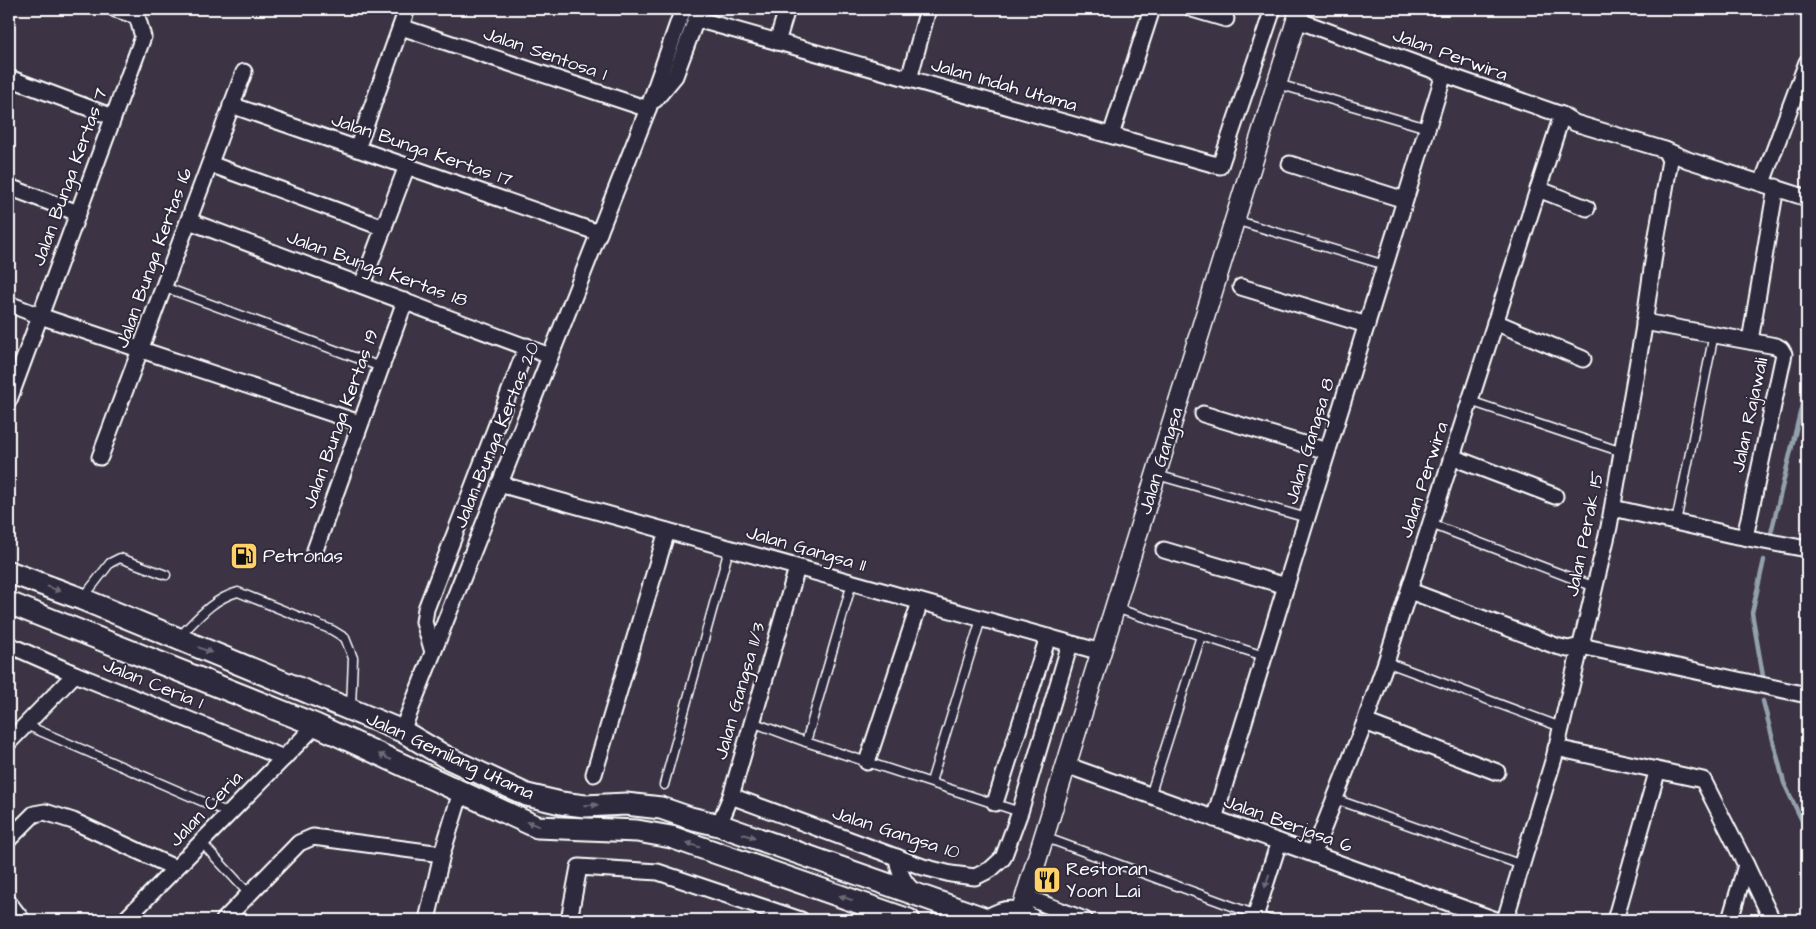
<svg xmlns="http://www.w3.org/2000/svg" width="1816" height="929" font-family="'Architects Daughter',sans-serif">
	<rect width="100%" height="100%" fill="#3c3444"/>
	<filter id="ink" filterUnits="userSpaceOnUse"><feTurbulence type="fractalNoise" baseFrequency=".02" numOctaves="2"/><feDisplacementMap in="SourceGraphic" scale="10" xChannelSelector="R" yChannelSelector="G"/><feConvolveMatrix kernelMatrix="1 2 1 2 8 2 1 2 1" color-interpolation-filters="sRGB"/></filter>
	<g filter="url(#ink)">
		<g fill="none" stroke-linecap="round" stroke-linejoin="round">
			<g stroke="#93a1ac" stroke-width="4.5">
				<path d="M1771,533l36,-149"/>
				<path d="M1763,676l-11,-63 12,-53"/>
				<path d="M1763,701l21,82 23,48"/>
			</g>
			<g stroke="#fff" stroke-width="11">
				<g id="service">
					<path d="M1278,84l149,44"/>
					<path d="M1235,220l150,45"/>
					<path d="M164,287l217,80"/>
					<path d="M1470,401l152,51"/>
					<path d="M1157,475l150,43"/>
					<path d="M1676,522l38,-188"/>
					<path d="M1431,524l164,63"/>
					<path d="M83,598l27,-35 10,-5 46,17"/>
					<path d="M1115,608l149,48"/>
					<path d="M179,637c18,-18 33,-38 59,-45l94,38 13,8 8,20 -2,49"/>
					<path d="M1386,662l175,65"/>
					<path d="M752,722l54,20 214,70"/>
					<path d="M26,725l203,88"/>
					<path d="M806,742l46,-159"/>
					<path d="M931,782l50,-163"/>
					<path d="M664,785l65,-236"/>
					<path d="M1150,796l51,-160"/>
					<path d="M1335,799l187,66"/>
					<path d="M1044,837l226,83"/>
					<path d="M201,842l49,53"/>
				</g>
			</g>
			<g stroke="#fff" stroke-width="19">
				<g id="minor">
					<path d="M1192,9l34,10"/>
					<path d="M696,19l524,147 53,-157"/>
					<path d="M1297,20l147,54 118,41 13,8 90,27 23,10 119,38"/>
					<path d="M401,27l247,82"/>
					<path d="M777,42l10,-33"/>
					<path d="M9,78l104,39"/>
					<path d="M909,79l19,-70"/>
					<path d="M655,100l20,-24 25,-67"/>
					<path d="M231,105l368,128"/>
					<path d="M1111,135l41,-126"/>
					<path d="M357,149l50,-140"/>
					<path d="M210,164l174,64"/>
					<path d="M1290,164l115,36"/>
					<path d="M1762,183l45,-121"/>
					<path d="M9,187l69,26"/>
					<path d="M1538,189l49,19"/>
					<path d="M189,221l361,135"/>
					<path d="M362,285l45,-119"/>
					<path d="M1241,287l126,38"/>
					<path d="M9,304l31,12 320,107"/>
					<path d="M1495,322l88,37"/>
					<path d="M1644,322l132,24 5,3 3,5 -39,183"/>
					<path d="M1750,341l26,-154"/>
					<path d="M9,400l134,-363 -6,-21 -22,-7"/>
					<path d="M1203,414l124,37"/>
					<path d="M100,457l144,-385"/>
					<path d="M1452,457l103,39"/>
					<path d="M499,484l602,168"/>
					<path d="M1613,508l119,27 75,14"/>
					<path d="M315,550l90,-249"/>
					<path d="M1164,550l122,36"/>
					<path d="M1410,591l146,55 12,3 13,-3 226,49"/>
					<path d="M9,645l66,29 209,84"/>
					<path d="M433,652l-9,-30 2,-13 101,-263"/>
					<path d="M1365,722l132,50"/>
					<path d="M402,731l246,-622 35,-100"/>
					<path d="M9,742l66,-68"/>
					<path d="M1556,748l147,32 43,85 26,55"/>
					<path d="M867,762l53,-160"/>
					<path d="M1066,765l430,155"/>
					<path d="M594,774l73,-243"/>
					<path d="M731,796l192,71 28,7 24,3 16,-8 12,-11 17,-46 50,-168"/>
					<path d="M995,803l53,-166"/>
					<path d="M1214,819l230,-745"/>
					<path d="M719,825l12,-29 66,-228"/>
					<path d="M9,839l25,-25 11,-2 28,9 102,47"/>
					<path d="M1313,854l52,-132 21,-60 176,-547"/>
					<path d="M897,857c2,16 6,25 18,36"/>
					<path d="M1026,897l59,23"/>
					<path d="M9,903l13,17"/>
					<path d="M125,920l191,-195"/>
					<path d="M224,920l75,-77 14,-6 129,17"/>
					<path d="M427,920l15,-66 19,-62"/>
					<path d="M569,920l10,-53 79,5 143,48"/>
					<path d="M1254,920l25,-78"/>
					<path d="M1505,920l49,-162 55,-231 34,-195 13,-91 14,-81 -5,-10"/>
					<path d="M1615,920l41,-144v-6"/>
					<path d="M1730,920l16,-55"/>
				</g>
			</g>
			<g stroke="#fff" stroke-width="22">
				<path id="tertiary" d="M1020,914l280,-905"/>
			</g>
			<g stroke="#fff" stroke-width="25">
				<g id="secondary">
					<path d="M9,572l73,27 320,132 44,26 81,38 34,8 24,3 41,-2 35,4 29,10 29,7 270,95"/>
					<path d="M9,603l307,122 221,102 100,4 34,6 238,83"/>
					<path d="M989,920c14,-9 28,-11 42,0"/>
				</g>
			</g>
			<use href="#service" stroke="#2f2a3d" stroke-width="8"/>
			<use href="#minor" stroke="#2f2a3d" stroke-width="15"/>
			<use href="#tertiary" stroke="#2f2a3d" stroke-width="19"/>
			<use href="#secondary" stroke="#2f2a3d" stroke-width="21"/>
		</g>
		<defs><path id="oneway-solid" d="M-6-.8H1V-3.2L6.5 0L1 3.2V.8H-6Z" transform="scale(1.25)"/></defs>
		<g fill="#6d6a77">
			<use href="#oneway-solid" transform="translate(54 589) rotate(20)"/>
			<use href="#oneway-solid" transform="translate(205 650) rotate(22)"/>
			<use href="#oneway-solid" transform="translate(385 757) rotate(-155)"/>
			<use href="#oneway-solid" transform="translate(591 805) rotate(-1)"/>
			<use href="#oneway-solid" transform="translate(533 824) rotate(-160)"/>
			<use href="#oneway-solid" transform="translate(749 836) rotate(19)"/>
			<use href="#oneway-solid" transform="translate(693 845) rotate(-161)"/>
			<use href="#oneway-solid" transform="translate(1267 881) rotate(107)"/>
			<use href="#oneway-solid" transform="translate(846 898) rotate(-161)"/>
		</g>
	</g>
	<defs>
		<g id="fuel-square" transform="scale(1.4375)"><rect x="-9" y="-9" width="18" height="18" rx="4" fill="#ffd166" stroke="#2f2a3d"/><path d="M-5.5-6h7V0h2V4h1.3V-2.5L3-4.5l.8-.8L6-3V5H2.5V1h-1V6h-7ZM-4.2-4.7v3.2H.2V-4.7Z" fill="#111"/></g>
		<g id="restaurant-square" transform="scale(1.4375)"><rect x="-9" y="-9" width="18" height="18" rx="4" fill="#ffd166" stroke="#2f2a3d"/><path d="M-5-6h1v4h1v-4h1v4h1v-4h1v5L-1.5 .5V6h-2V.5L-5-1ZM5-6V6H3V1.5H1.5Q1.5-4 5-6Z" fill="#111"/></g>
	</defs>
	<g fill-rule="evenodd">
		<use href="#fuel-square" x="244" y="556"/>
		<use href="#restaurant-square" x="1047" y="880"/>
	</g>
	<g text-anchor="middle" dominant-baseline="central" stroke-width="4" stroke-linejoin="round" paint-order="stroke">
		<g font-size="19" fill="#fff" stroke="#2f2a3d">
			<text transform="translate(545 54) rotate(19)">Jalan Sentosa 1</text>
			<text transform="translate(1450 55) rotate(20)">Jalan Perwira</text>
			<text transform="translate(1004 85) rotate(16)">Jalan Indah Utama</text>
			<text transform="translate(422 150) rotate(19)">Jalan Bunga Kertas 17</text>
			<text transform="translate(70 177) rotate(-70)">Jalan Bunga Kertas 7</text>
			<text transform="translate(154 258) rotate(-70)">Jalan Bunga Kertas 16</text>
			<text transform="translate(377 269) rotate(20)">Jalan Bunga Kertas 18</text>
			<text transform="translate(1750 415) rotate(-78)">Jalan Rajawali</text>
			<text transform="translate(341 419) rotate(-70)">Jalan Bunga Kertas 19</text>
			<text transform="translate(497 435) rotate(-68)">Jalan Bunga Kertas 20</text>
			<text transform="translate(1310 441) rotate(-73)">Jalan Gangsa 8</text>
			<text transform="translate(1161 461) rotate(-73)">Jalan Gangsa</text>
			<text transform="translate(1424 480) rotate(-72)">Jalan Perwira</text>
			<text transform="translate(1585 534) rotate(-78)">Jalan Perak 15</text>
			<text transform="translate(806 549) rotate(16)">Jalan Gangsa 11</text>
			<text transform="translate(153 684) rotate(22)">Jalan Ceria 1</text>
			<text transform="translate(740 691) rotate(-74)">Jalan Gangsa 11/3</text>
			<text transform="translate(450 756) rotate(25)">Jalan Gemilang Utama</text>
			<text transform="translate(206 809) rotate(-46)">Jalan Ceria</text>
			<text transform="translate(1288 824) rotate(20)">Jalan Berjasa 6</text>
			<text transform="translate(896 833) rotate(18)">Jalan Gangsa 10</text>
		</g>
		<g font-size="19" fill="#fff" stroke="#2f2a3d" text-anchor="start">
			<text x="263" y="556">Petronas</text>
			<text x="1066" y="869">Restoran<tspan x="1066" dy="22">Yoon Lai</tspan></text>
		</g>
	</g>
	<rect width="1816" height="929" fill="none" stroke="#2f2a3d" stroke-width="30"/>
	<rect x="15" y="15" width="1786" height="899" fill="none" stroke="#fff" stroke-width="2" filter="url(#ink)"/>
</svg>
